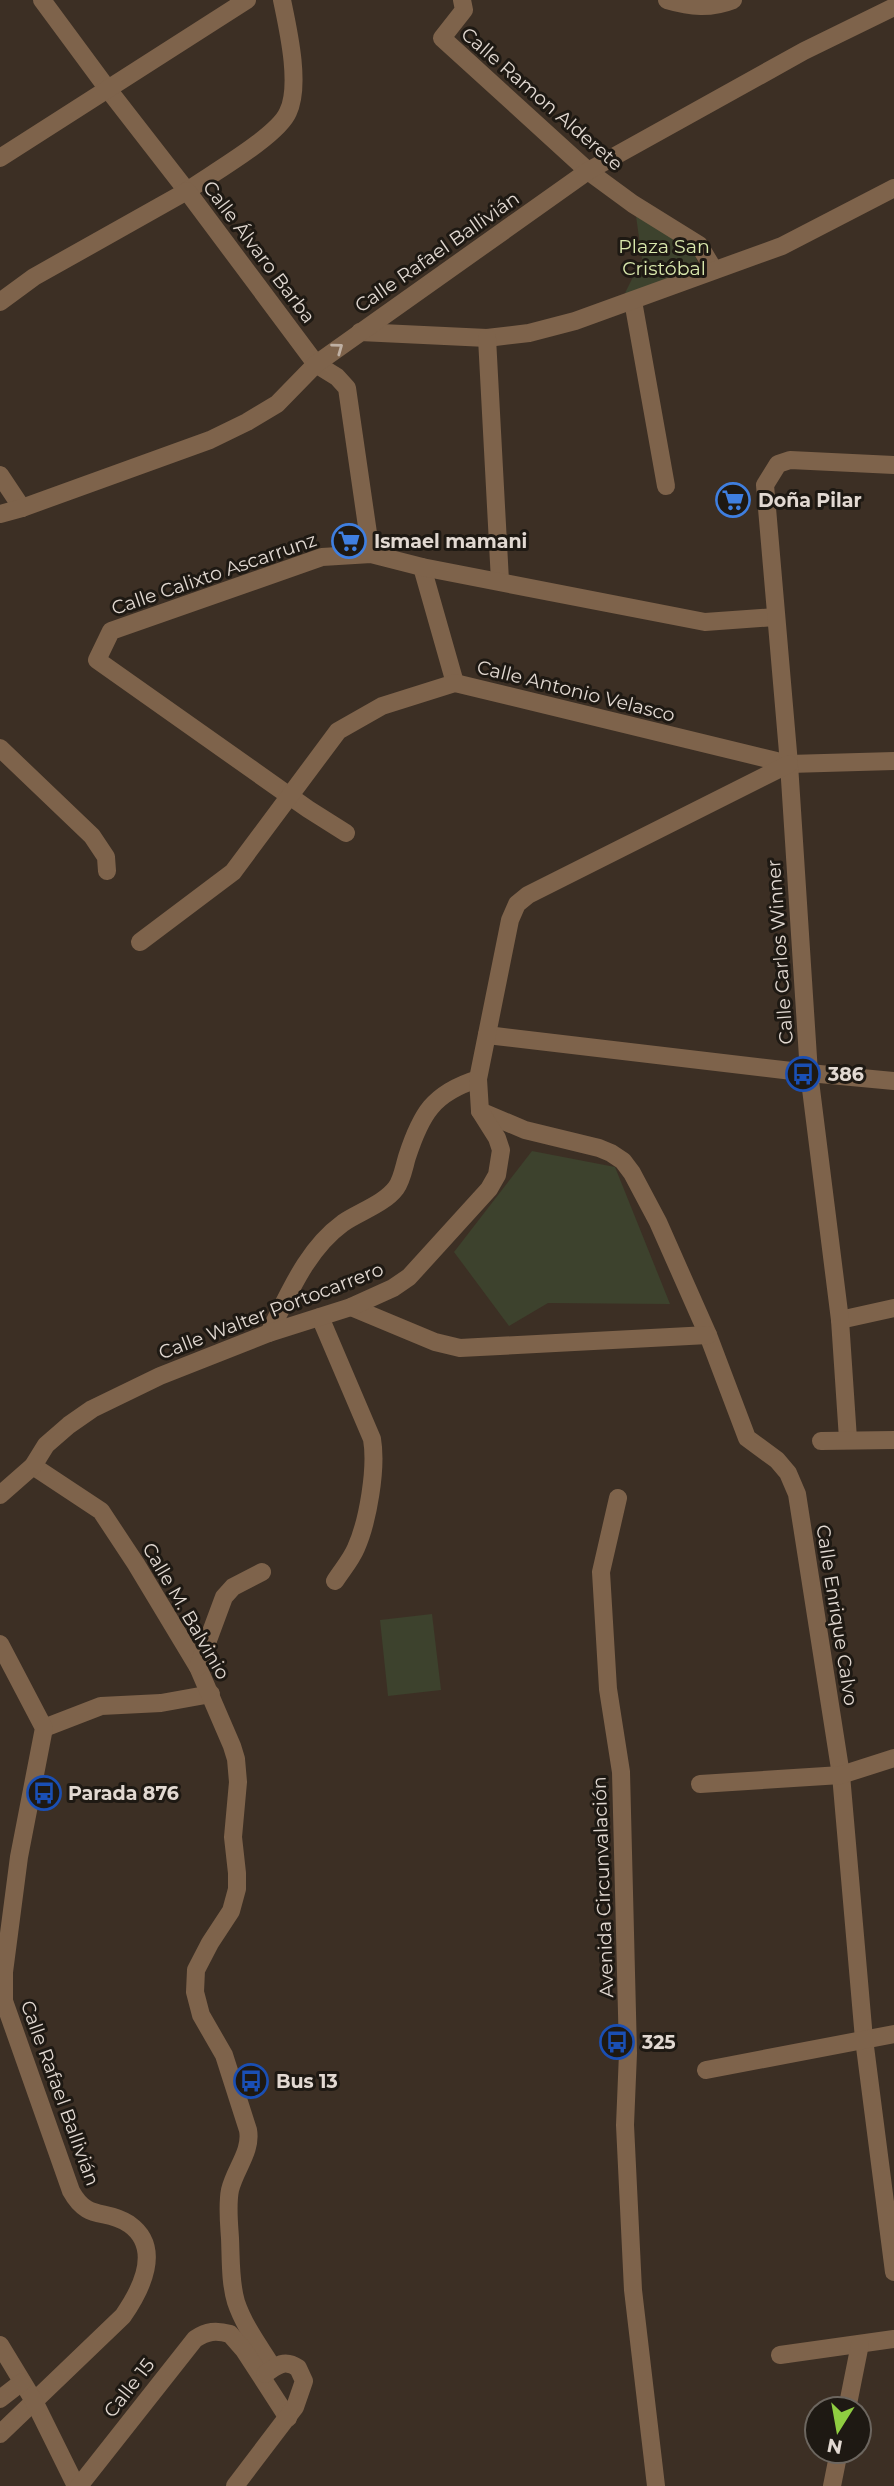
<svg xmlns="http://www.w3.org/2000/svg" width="894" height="2486" font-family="Montserrat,sans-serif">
	<rect width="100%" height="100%" fill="#3c2f24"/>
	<g fill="#3d422d">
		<path d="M636,216l57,34 5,13 -12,9 -62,23 18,-36z"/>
		<path d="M532,1151l83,16 55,137 -122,-1 -39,23 -55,-74z"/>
		<path d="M432,1614l9,76 -53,6 -8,-76z"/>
	</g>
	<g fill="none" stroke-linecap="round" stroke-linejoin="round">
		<g stroke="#7e634b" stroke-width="18">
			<path d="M42,0l65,88 80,103"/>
			<path d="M0,748l92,88 14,21 1,14"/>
			<path d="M44,1728l57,-22 60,-3 50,-9"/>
		</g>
		<g stroke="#7e634b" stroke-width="18">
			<path d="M462,0l2,10 -22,28 146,133 45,33 66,41 15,25"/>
			<path d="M667,0c24,7 43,9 66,0"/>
			<path d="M0,158l247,-158"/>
			<path d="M187,191c24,-17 91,-55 101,-79 13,-27 0,-83 -6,-112"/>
			<path d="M633,301l33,185"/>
			<path d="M360,332l127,6 42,-5 46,-12 207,-75 112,-58"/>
			<path d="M487,338l13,243"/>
			<path d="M316,364l21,13 10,11 24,166"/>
			<path d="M0,475l22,33"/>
			<path d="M422,567l33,116"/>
			<path d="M346,833l-38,-24 -211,-149 14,-29 211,-74 49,-3 51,13 283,55 70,-5"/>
			<path d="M140,942l93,-70 105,-141 44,-25 73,-23 334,81 105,-3"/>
			<path d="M487,1035l322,38 85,8"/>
			<path d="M480,1111l45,19 74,18 12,5 12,8 9,12 26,49 50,113 39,103 30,22 11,13 9,21 44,281 23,264 30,233"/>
			<path d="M351,1307l84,35 25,6 248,-13"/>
			<path d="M320,1317l52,122c5,29 -4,82 -16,109 -5,12 -14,22 -21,33"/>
			<path d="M840,1320l54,-12"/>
			<path d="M269,1333c20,-39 37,-83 74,-110 16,-11 41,-19 53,-35 6,-8 8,-21 11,-31 14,-43 26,-64 71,-78"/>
			<path d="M848,1439l-8,-119 -31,-247 -20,-309 -24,-279 13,-21 12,-4 104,5"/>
			<path d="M821,1441l73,-1"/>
			<path d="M33,1466l68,45 35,53 62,103 34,79 4,13 2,23 -5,55 4,36v16l-6,22 -21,32 -14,27 -1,22 6,23 23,40 24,75c4,21 -13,39 -18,60 -3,15 -1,33 0,48 1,22 0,44 6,64 8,24 24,45 37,66"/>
			<path d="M0,1495l33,-29 13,-21 23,-20 23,-16 68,-33 109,-43 82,-26 42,-19 16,-11 80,-88 8,-14 4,-25 -4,-12 -17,-27 -2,-32 32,-159 7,-16 11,-9 261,-131"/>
			<path d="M618,1498l-17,74 7,117 13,83 7,281 -3,72 8,165 23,196"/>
			<path d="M0,1644l44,84 -25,129 -15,115v29l67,190c17,31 34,17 58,33 34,24 12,66 -6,92l-123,118"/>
			<path d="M198,1667l26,-70 9,-10 29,-15"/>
			<path d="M700,1784l141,-9 53,-17"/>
			<path d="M706,2070l188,-36"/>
			<path d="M0,2345l34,56 42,85"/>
			<path d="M780,2355l114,-16"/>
			<path d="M0,2399l22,-17"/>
			<path d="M847,2409l13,-65"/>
			<path d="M79,2486l116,-147c12,-8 21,-9 35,-5l14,16 44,68"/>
			<path d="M235,2486l60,-79 9,-26 -6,-13c-13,-9 -21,-3 -33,6"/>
			<path d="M832,2486l7,-35"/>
		</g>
		<g stroke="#7e634b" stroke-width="18">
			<path d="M0,302l34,-25 153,-86 129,173"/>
			<path d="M0,514l22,-6 188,-68 37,-18 30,-18 39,-40 272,-193 216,-120 90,-44"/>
		</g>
	</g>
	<defs><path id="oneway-chevron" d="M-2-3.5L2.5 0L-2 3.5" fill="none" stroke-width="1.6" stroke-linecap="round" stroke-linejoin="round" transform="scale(1.75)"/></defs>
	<use stroke="#bfb0a3" href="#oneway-chevron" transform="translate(338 348) rotate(-36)"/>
	<defs>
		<g id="supermarket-ring" transform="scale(1.75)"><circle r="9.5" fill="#1e1913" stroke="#3f7fe0" stroke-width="1.5"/><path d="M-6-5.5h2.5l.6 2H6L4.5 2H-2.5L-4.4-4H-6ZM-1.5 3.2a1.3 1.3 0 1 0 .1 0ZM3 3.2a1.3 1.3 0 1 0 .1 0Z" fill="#3f7fe0"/></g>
		<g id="bus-ring" transform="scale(1.75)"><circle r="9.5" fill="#1e1913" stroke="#1a4fb4" stroke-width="1.5"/><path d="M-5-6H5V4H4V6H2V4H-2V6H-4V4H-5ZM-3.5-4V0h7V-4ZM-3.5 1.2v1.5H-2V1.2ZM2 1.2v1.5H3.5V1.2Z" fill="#1a4fb4"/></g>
	</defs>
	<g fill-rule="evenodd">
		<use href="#supermarket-ring" x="733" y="500"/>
		<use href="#supermarket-ring" x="349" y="541"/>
		<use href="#bus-ring" x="803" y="1074"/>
		<use href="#bus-ring" x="44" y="1793"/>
		<use href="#bus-ring" x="617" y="2042"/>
		<use href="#bus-ring" x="251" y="2081"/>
	</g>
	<g text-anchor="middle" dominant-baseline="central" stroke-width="6" stroke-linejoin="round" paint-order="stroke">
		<g font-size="19" fill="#e2d9d2" stroke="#1e1913">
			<text transform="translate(542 99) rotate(41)">Calle Ramon Alderete</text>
			<text transform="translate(259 252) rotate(53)">Calle Álvaro Barba</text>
			<text transform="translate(437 252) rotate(-35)">Calle Rafael Ballivián</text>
			<text transform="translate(214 574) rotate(-19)">Calle Calixto Ascarrunz</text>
			<text transform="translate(576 691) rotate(14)">Calle Antonio Velasco</text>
			<text transform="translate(780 952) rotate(-94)">Calle Carlos Winner</text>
			<text transform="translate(271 1311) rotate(-21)">Calle Walter Portocarrero</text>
			<text transform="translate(186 1611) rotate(60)">Calle M. Balvinio</text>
			<text transform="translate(837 1615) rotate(81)">Calle Enrique Calvo</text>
			<text transform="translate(603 1887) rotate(-92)">Avenida Circunvalación</text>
			<text transform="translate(60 2093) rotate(70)">Calle Rafael Ballivián</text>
			<text transform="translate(129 2388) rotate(-52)">Calle 15</text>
		</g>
		<g font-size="19" fill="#dae9ad" stroke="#1e1913">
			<text x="664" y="246">Plaza San<tspan x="664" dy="22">Cristóbal</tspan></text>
		</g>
		<g font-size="19" font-weight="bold" fill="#e2d9d2" stroke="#1e1913" text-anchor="start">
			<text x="758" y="500">Doña Pilar</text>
			<text x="374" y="541">Ismael mamani</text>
			<text x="828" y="1074">386</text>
			<text x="68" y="1793">Parada 876</text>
			<text x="642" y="2042">325</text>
			<text x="276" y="2081">Bus 13</text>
		</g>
	</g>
	<g transform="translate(838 2430) rotate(191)"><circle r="33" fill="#1e1913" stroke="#6c665f" stroke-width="2"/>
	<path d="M0-5L12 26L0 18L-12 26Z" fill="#8fcd41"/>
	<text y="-10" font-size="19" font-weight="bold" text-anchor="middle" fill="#e2d9d2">N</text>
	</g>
</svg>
